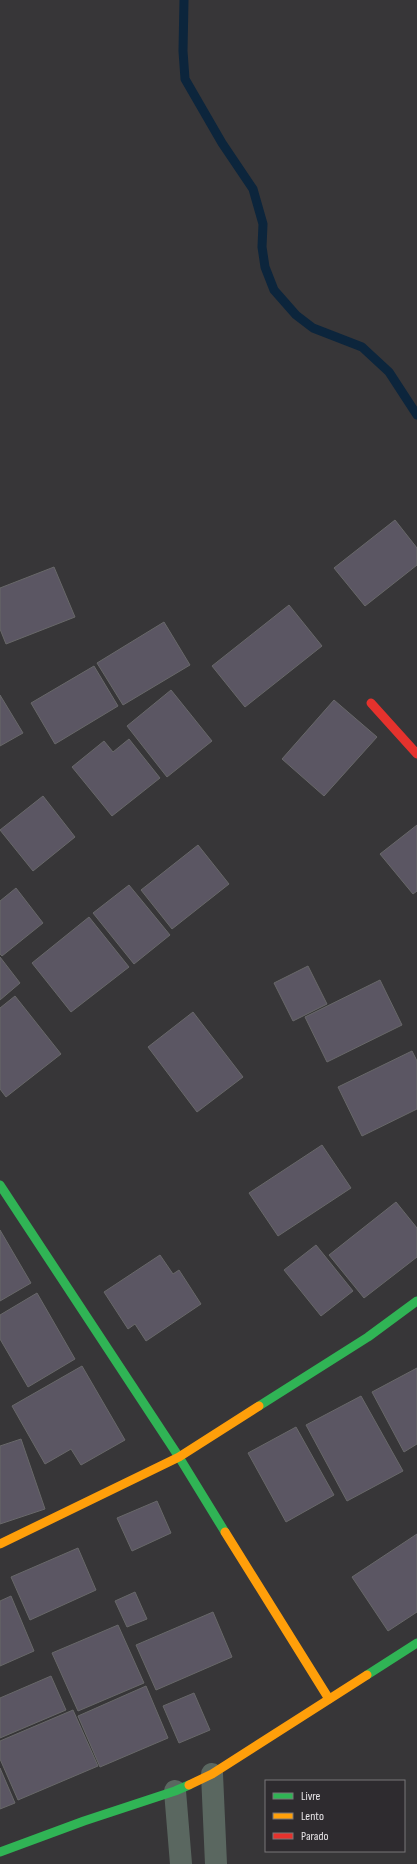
<svg xmlns="http://www.w3.org/2000/svg" width="417" height="1864" font-family="'Sofia Sans Condensed',sans-serif">
	<rect width="100%" height="100%" fill="#373638"/>
	<g fill="none" stroke-linecap="round" stroke-linejoin="round">
		<path stroke="#0c253c" stroke-width="9" d="M184,0l-1,51 2,28 37,64 31,46 10,35 -1,23 3,20 9,23 22,25 17,13 49,19 27,25 28,43"/>
	</g>
	<g fill="#5b5663" stroke="#686869">
		<path d="M395,520l22,28v17l-52,41 -31,-38z"/>
		<path d="M54,567l21,50 -69,27 -6,-15v-41z"/>
		<path d="M289,605l33,41 -77,61 -33,-41z"/>
		<path d="M164,622l26,43 -67,40 -26,-42z"/>
		<path d="M94,666l24,40 -63,38 -24,-41z"/>
		<path d="M171,690l41,51 -45,36 -40,-51z"/>
		<path d="M0,695l23,38 -23,13z"/>
		<path d="M334,700l43,37 -53,59 -42,-37z"/>
		<path d="M129,739l31,39 -48,38 -40,-49 32,-26 9,11z"/>
		<path d="M43,796l32,41 -42,34 -33,-41z"/>
		<path d="M417,825v66l-4,3 -33,-40z"/>
		<path d="M198,845l31,39 -57,45 -31,-39z"/>
		<path d="M129,885l41,50 -36,29 -41,-51z"/>
		<path d="M16,888l27,35 -41,33 -2,-2v-53z"/>
		<path d="M89,917l40,50 -58,45 -39,-49z"/>
		<path d="M0,957l20,26 -20,17z"/>
		<path d="M308,966l19,38 -34,17 -19,-38z"/>
		<path d="M380,980l22,45 -75,37 -22,-45z"/>
		<path d="M15,996l46,58 -55,43 -6,-8v-81z"/>
		<path d="M193,1012l50,65 -46,35 -49,-65z"/>
		<path d="M412,1051l5,10v48l-55,27 -24,-49z"/>
		<path d="M322,1145l29,43 -73,48 -29,-43z"/>
		<path d="M396,1202l21,26v29l-53,41 -35,-43z"/>
		<path d="M0,1230l31,53 -31,18z"/>
		<path d="M316,1245l37,46 -32,25 -37,-46z"/>
		<path d="M160,1255l13,19 6,-4 22,34 -55,37 -11,-17 -7,5 -24,-37z"/>
		<path d="M37,1293l38,66 -47,28 -28,-48v-24z"/>
		<path d="M82,1366l43,74 -44,25 -10,-16 -26,15 -33,-58z"/>
		<path d="M417,1368v76l-13,8 -32,-60z"/>
		<path d="M361,1396l42,75 -56,30 -41,-76z"/>
		<path d="M296,1427l38,68 -48,27 -38,-69z"/>
		<path d="M21,1439l24,70 -45,15v-78z"/>
		<path d="M157,1501l14,32 -39,18 -15,-33z"/>
		<path d="M417,1534v78l-29,19 -36,-54z"/>
		<path d="M78,1548l18,42 -66,30 -19,-43z"/>
		<path d="M135,1592l12,27 -20,8 -12,-26z"/>
		<path d="M11,1596l23,55 -34,15v-65z"/>
		<path d="M213,1612l19,45 -76,33 -20,-45z"/>
		<path d="M118,1625l26,58 -66,28 -26,-58z"/>
		<path d="M51,1676l15,34 -66,28v-40z"/>
		<path d="M146,1686l22,52 -68,29 -22,-51z"/>
		<path d="M194,1693l16,37 -31,13 -16,-37z"/>
		<path d="M73,1710l25,56 -80,34 -18,-41v-18z"/>
		<path d="M0,1768l15,35 -15,6z"/>
	</g>
	<g fill="none" stroke-linecap="round" stroke-linejoin="round">
		<g stroke="#5a6760" stroke-width="22">
			<path d="M212,1774l4,90"/>
			<path d="M175,1791l6,73"/>
		</g>
		<g stroke="#30b455" stroke-width="9">
			<path d="M0,1185l179,272 46,75"/>
			<path d="M259,1406l109,-69 49,-36"/>
			<path d="M367,1675l50,-32"/>
			<path d="M0,1852l84,-31 91,-30 14,-6"/>
		</g>
		<g stroke="#ff9f0a" stroke-width="9">
			<path d="M225,1532l104,167"/>
			<path d="M0,1544l179,-87 80,-51"/>
			<path d="M189,1785l23,-11 155,-99"/>
		</g>
		<path stroke="#e5322d" stroke-width="9" d="M371,703l46,51"/>
	</g>
	<rect x="265" y="1780" width="140" height="72" fill="#2e2b2f" stroke="#797679"/>
	<rect x="273" y="1793" width="20" height="6" fill="#30b455" stroke="#797679"/>
	<text x="301" y="1800" font-size="12" fill="#e9e6e9">Livre</text>
	<rect x="273" y="1813" width="20" height="6" fill="#ff9f0a" stroke="#797679"/>
	<text x="301" y="1820" font-size="12" fill="#e9e6e9">Lento</text>
	<rect x="273" y="1833" width="20" height="6" fill="#e5322d" stroke="#797679"/>
	<text x="301" y="1840" font-size="12" fill="#e9e6e9">Parado</text>
</svg>
